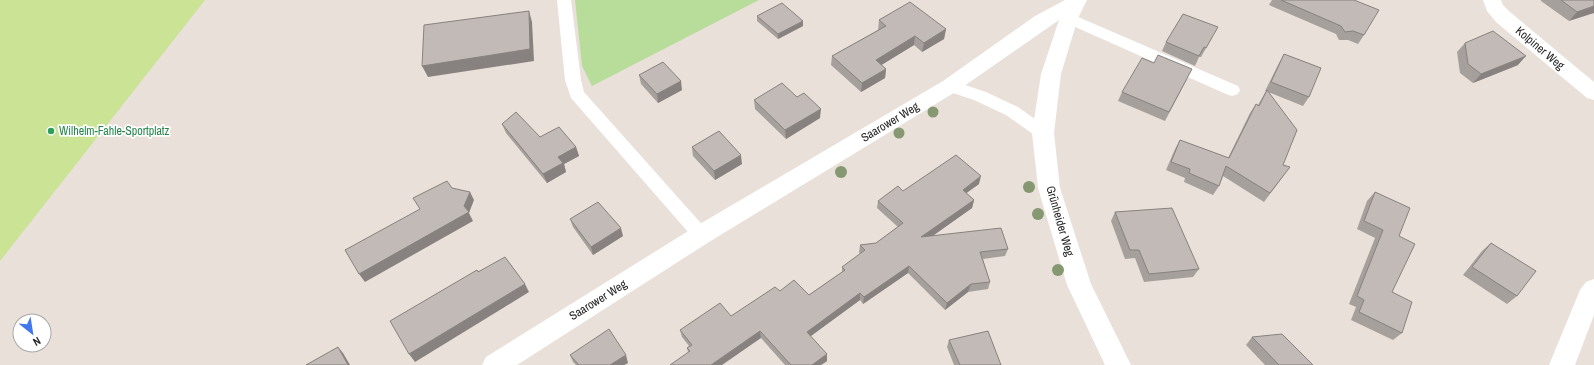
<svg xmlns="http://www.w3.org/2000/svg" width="1594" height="365" font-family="'Archivo Narrow',sans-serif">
	<rect width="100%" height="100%" fill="#e9e0d9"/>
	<path fill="#b8dc99" d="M575,0h184l-167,86 -10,-20z"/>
	<path fill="#cbe395" d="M0,0h205l-205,261z"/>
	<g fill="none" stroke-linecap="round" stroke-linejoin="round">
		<g fill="#fff" fill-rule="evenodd">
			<path d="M557,0h14l10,80 3,12 123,138 3,5 -3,5 -6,2 -6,-2 -124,-142 -6,-18z"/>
			<path d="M1069,13l169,73 2,4 -2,4 -6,2 -6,-2 -162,-72 -2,-4 2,-4z"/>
			<path d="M950,80l36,12 32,15 31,22 2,4 -2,4 -6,2 -6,-2 -31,-22 -32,-15 -30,-10 -2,-4 2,-4z"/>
		</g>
		<g fill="#fff" fill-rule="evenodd">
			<path d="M1065,0h22l-9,18 -17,56 -7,59 6,55 31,96 40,81h-26l-38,-80 -29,-97 -6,-55 9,-59 18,-54 -102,71 -248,151 -192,123h-35l4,-8 207,-129 250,-147 92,-65z"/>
			<path d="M1483,0h18l2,5 7,7 84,70v18l-7,-2 -91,-76 -9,-11z"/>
			<path d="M1594,279v36l-19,50h-26l31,-75 6,-8z"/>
		</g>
	</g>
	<g fill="#859872">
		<circle cx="933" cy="112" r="5.5"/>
		<circle cx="899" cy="133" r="5.5"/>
		<circle cx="841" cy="172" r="6"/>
		<circle cx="1029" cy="187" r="6"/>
		<circle cx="1038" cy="214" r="6"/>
		<circle cx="1058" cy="270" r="6"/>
	</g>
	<g fill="#a6a09d">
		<path d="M1272,0h82l10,35 -6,9 -10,-4h-9l-3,-6 -67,-29z"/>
		<path d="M1541,0h53l-25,21 -28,-20z"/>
		<path d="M757,16l46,10 -25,13 -21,-18z"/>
		<path d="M879,20l67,9 -2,10 -22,13 -8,-7 -33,20 5,4 -1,9 -24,14 -30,-27 1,-9 46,-26z"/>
		<path d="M1213,36l-12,21h-2l-4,9 -33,-15 4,-9z"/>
		<path d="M1465,43l53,22 -45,18 -13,-10 -3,-21z"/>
		<path d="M1284,54l25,43 -6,9 -35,-14 15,73 7,2 -26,35 -41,-26 -4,10 -6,9 -29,-13 1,-4 -19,-8 9,-21 5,-9 48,18 22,-45 6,-9 2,1 8,-14h-1l14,-28z"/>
		<path d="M639,75l43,15 -24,13 -17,-19z"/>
		<path d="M1187,79l-22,42 -47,-20 4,-9z"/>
		<path d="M797,97l23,21 -34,21 -31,-30 -1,-9z"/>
		<path d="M502,124l38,13 36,10 3,9 -15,8 2,8 -19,11 -41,-50z"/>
		<path d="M692,147l50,17 -27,16 -22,-24z"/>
		<path d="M979,184l-13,9 8,7 -2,8 -40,28 76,13 -3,7 -22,3 7,23 -2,7 -20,3 -23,18 -37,-37 -45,31 -3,-4 -50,36 17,25 -6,4h-36l-24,-27 -73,14 -1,-4 2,-2 -7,-9 -2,-7 51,-14 49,-25 29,4 33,-23v-5l18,-13 -1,-2 1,-7 16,-2 22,-16 -21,-19 1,-7 25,-10z"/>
		<path d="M1375,192l24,44 -7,56 10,41 -9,7 -42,-20 5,-13 -7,-3 26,-66 -18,-9 10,-28z"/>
		<path d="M1115,212l84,57 -6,8 -49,5 -9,-24 -10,1 -14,-38z"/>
		<path d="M570,219l53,17 -30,19 -20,-28z"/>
		<path d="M1491,243l26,53 -10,8 -44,-29 19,-24z"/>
		<path d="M1252,337l61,28h-48l-19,-20z"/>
		<path d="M949,340l52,25h-47l-7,-18z"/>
		<path d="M570,355l58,8 -4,2h-48l-3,-3z"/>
	</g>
	<g fill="#87827f">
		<path d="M1594,6v7l-25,8 8,-9z"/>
		<path d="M529,11l3,11 2,39 -106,16 -6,-11z"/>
		<path d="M803,21v5l-25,13v-5z"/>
		<path d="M946,29l-2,10 -22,13 2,-9z"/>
		<path d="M915,36l-1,9 -39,24 1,-9z"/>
		<path d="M1526,56l-8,9 -45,18 8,-9z"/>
		<path d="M886,69l-1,9 -24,14 1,-9z"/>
		<path d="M681,81l1,9 -24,13 -1,-9z"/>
		<path d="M821,109l-1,9 -34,21 -1,-9z"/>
		<path d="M576,147l3,9 -15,8 2,8 -19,11 -4,-9 15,-17z"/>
		<path d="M741,155l1,9 -27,16 -1,-9z"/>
		<path d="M981,176l-2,8 -18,13 2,-7z"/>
		<path d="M470,192l4,8 -5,13 4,8 -108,61 -6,-8 105,-68z"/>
		<path d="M974,200l-2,8 -52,37 1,-8z"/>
		<path d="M621,228l2,8 -30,19 -2,-8z"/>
		<path d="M909,266l-1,7 -45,31 1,-7z"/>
		<path d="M525,284l4,8 -114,70 -6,-8z"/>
		<path d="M971,284l-3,8 -23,18 2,-7z"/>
		<path d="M860,293v7l-53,39v-7z"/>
		<path d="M760,331l1,7 -39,27h-11z"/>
		<path d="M338,347l5,6 7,12h-2z"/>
		<path d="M827,354v7l-6,4h-9z"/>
		<path d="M626,355l2,8 -4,2h-14z"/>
	</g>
	<g fill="#c1bab6" stroke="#87827f">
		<path d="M1281,0h73l25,10 -15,25 -11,-4 -8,1 -4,-6z"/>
		<path d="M1561,0h33v6l-17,6z"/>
		<path d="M910,2l36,27 -22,14 -9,-7 -39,24 10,9 -24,14 -30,-27 54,-30 -7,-6z"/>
		<path d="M782,3l21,18 -25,13 -21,-18z"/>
		<path d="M529,11l1,38 -108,17 2,-41z"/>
		<path d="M1183,14l35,13 -12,21 -2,-1 -5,9 -33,-14z"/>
		<path d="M1493,31l33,25 -45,18 -13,-10 -3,-21z"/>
		<path d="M1284,54l37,14 -12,29 -38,-15z"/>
		<path d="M1158,55l34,14 -23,43 -47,-20 20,-34 12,5z"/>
		<path d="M663,62l18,19 -24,13 -18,-19z"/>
		<path d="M782,83l15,14 7,-4 17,16 -36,21 -31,-30z"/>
		<path d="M1267,90l30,40 -14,35 7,2 -20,26 -44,-27 -7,20 -30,-13 1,-4 -19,-7 9,-22 49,18 27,-54 3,2z"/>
		<path d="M516,112l24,25 19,-10 17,20 -18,10 5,6 -20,11 -41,-50z"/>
		<path d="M719,131l22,24 -27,16 -22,-24z"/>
		<path d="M956,155l25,21 -18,14 11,10 -53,37 80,-9 7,21 -28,3 10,30 -19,2 -24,19 -38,-37 -45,31 -4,-4 -53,39 20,22 -15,11h-21l-31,-34 -49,34h-41l20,-14 -3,-3 5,-3 -12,-15 40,-27 11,13 44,-29 5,4 14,-11 15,15 36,-25 -3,-3 23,-17 -5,-5 16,-2 27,-20 -25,-22 20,-15 5,5z"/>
		<path d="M447,181l5,7 18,4 -6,14 5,6 -110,62 -14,-24 75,-41 -7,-11z"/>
		<path d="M1375,192l35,16 -11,28 16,8 -23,48 20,10 -10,31 -43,-21 5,-12 -7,-4 26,-66 -19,-9z"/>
		<path d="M598,202l23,26 -30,19 -21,-28z"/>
		<path d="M1172,208l27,61 -50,5 -10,-24h-9l-15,-38z"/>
		<path d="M1491,243l45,28 -19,25 -45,-29z"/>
		<path d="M505,257l20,27 -116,70 -19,-33 87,-51 1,2z"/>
		<path d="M609,329l17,26 -16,10h-31l-9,-10z"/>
		<path d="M988,331l13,34h-41l-11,-25z"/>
		<path d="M1282,334l31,31h-34l-27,-28z"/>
		<path d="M338,347l10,18h-42z"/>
	</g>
	<circle fill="#2e9e5b" stroke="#fff" stroke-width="1.5" cx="51" cy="131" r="4"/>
	<g text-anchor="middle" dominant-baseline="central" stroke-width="3.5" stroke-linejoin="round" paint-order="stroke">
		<g font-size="12" fill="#272727" stroke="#fff">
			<text transform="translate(1540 48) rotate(40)">Kolpiner Weg</text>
			<text transform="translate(890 122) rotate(-31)">Saarower Weg</text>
			<text transform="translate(1060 221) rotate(74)">Grünheider Weg</text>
			<text transform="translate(598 300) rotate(-32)">Saarower Weg</text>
		</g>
		<g font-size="12" fill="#27864d" stroke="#fff" text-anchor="start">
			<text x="59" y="131">Wilhelm-Fahle-Sportplatz</text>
		</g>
	</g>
	<g transform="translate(32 333) rotate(150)"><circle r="19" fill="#ffffff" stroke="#a9a9a9"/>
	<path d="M0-3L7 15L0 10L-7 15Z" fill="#4377ec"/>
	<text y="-6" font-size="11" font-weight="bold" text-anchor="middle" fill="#272727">N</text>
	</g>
</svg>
